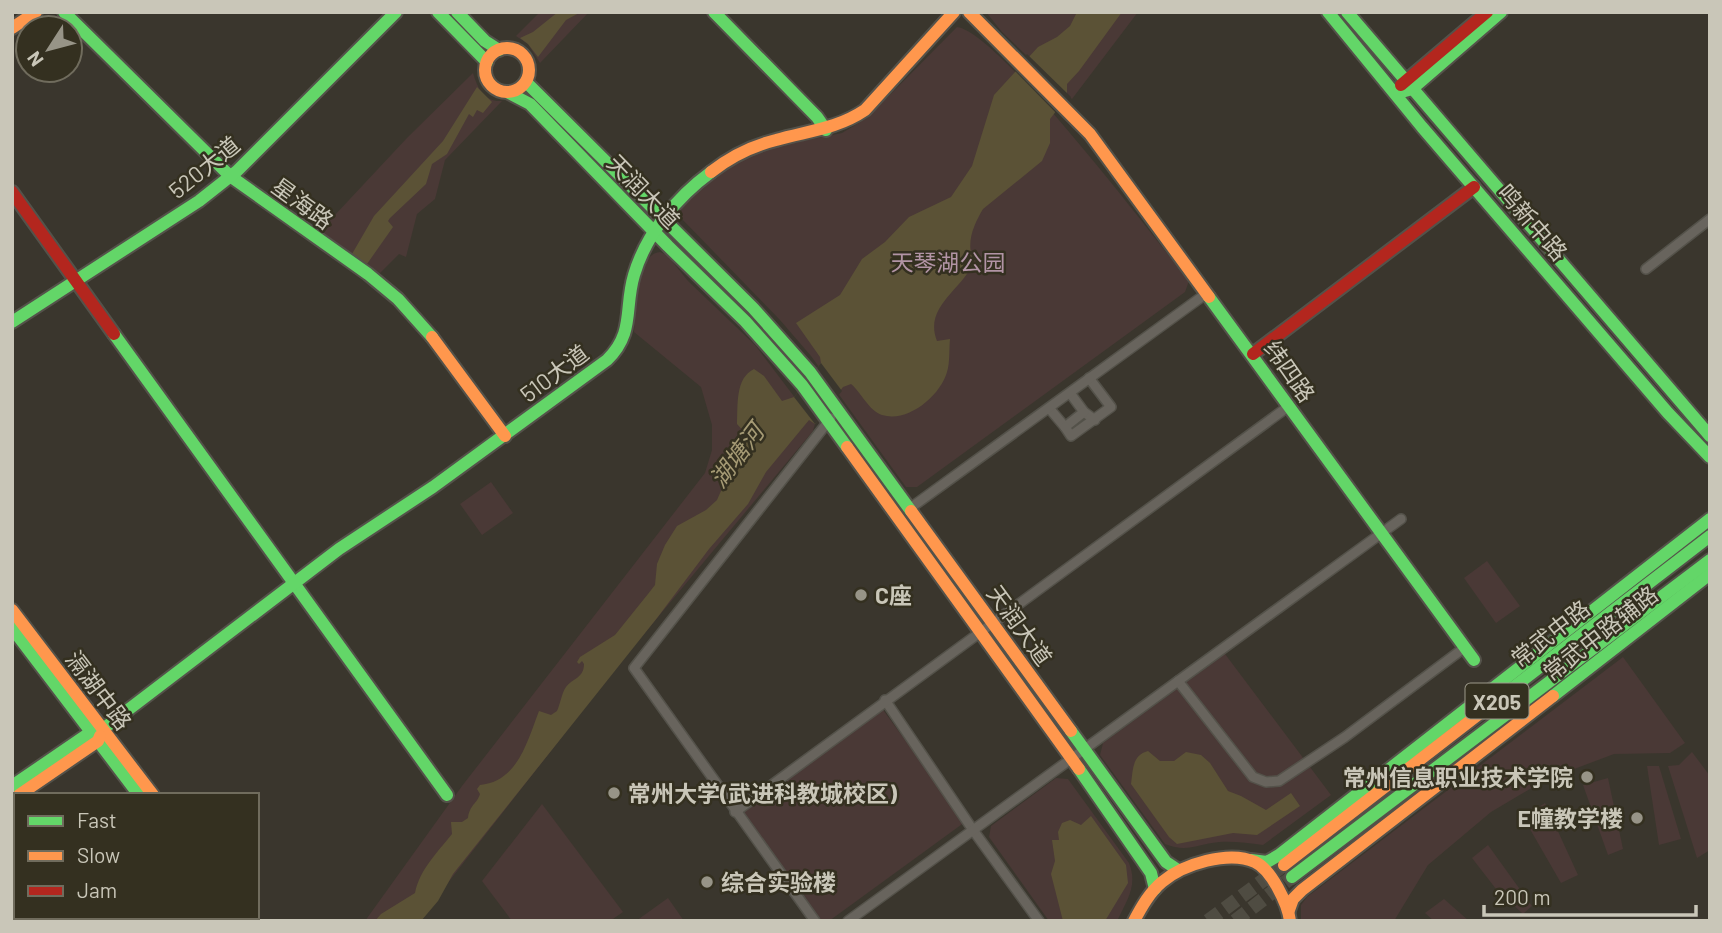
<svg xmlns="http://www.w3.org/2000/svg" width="1722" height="933" font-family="Barlow,'Noto Sans SC',sans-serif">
	<rect width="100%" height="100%" fill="#3a362d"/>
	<g fill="#4a3936">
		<path d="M540,12h49l-49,51 -12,-19 -12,-8z"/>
		<path d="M986,12h152l-66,87 -70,-67z"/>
		<path d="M957,27c42,5 198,212 232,254l-4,11 -268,195h-11l-95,-131 -31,-36 -100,-103 2,-10 47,-41 40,-18 73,-15 25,-15z"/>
		<path d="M473,73c5,16 11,29 29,28l-57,59 -10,39 -18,15 -11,43 -7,-3 -19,19 -60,-42 87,-93z"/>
		<path d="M660,252l7,3 21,26 67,64 60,79 -2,7 -195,234 -200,256h-53l97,-135 243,-313 7,-23v-25l-11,-38 -67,-55c2,-20 1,-78 26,-80z"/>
		<path d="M491,482l22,31 -31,22 -22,-31z"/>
		<path d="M1487,561l33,45 -24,17 -32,-45z"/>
		<path d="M1225,654l106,141 -68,50c-15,-2 -29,-4 -44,-3 -22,2 -32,11 -54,2l-65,-89 3,-12z"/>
		<path d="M1623,657l62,86 -15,10 -56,1 -69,26 -54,32 -63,53 -34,56h-93v-16l6,-8z"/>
		<path d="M881,707l84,115 -136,99h-7l-80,-111z"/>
		<path d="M1692,752l18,24v74l-13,8 -29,-92 11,-1z"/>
		<path d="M1647,766h12l22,73 -22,6z"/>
		<path d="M1056,778l12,1 61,84c9,23 -2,37 -12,58h-68l-60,-84 2,-11z"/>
		<path d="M1608,778l15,71 -15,6 -25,-70z"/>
		<path d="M1545,803l33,72 -17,8 -38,-66z"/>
		<path d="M542,804l81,108 -13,9h-98l-30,-40z"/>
		<path d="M1488,845l44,61 -9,8 -27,-25 -24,-31z"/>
		<path d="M668,898l16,23h-48z"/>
		<path d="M1444,899l25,22h-35l-9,-8z"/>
	</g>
	<g fill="#5b5236">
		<path d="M558,12h23l-15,8 -28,37 -10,-13 -8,-6 13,-6z"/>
		<path d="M1077,12h45l-43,59 -12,13v13l-17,22v24l-8,18 -59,48c-9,15 -18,35 -9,52 -10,28 -51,45 -37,80l13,-2c-1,10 0,24 -3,33 -7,24 -39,51 -65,43 -13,-4 -21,-23 -31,-31l-8,3 -28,37 -6,-4 -43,52 -18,32 -39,45 -52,69 -204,256 -15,27 -17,20h-46l6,-7 34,-21c5,-24 22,-40 37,-59l-1,-12h11l6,-4c2,-14 9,-14 12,-24l-3,-5 3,-4c38,-4 47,-43 59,-74l12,4 6,-4c3,-6 5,-19 9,-24 7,-9 18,-9 18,-23l-2,-3 -3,3 -2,-2 3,-5 35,-22 33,-41 7,-9 2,-21 8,-19 12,-19 29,-16 11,-10 29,-66 -9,-10c1,-18 -2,-46 17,-55l10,7 18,25 12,-4 27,-34 -1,-6 -24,-34 44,-28 22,-36 23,-17 24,-25 42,-20 21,-31 22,-71 44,-48 19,-10 13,-11z"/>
		<path d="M477,87l15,15 -9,11 -6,-3 -4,7 -4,-3 -22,40 -15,10 -6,20 -36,34 -2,3 5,6 -26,37 -15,-10 22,-38 69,-75z"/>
		<path d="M1148,751l12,10h14l12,-9 15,3 9,8 18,28 13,5 25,14 25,-17 9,13 -43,29 -24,-2 -56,11 -8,-7 -38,-53c2,-14 1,-29 17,-33z"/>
		<path d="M1091,816l35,49 2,18 -23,38h-42l-12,-47 4,-13 -3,-21h7l-1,-8 4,-9 8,-3 11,5z"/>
	</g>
	<g fill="#3a362d">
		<path d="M1027,54l44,43 -13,18 -45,-46z"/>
		<path d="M821,363l21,28 -27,33 -21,-27z"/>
	</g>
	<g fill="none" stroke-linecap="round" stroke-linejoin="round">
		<g stroke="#4f4c42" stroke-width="14" stroke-dasharray="14 7" stroke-linecap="butt">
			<path d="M1208,921l76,-56"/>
			<path d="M1235,921l57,-44"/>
		</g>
		<g stroke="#54524a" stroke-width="12">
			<g id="street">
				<path d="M1646,269l64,-50"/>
				<path d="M1070,393l14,19 11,8"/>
				<path d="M1049,408l16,19 19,-15"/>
				<path d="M1065,427l6,9 40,-29 -22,-29"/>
				<path d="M909,509l298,-216"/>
				<path d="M1178,681l75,96 13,5 13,-1 66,-44 119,-89"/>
				<path d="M885,700l88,130 66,91"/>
				<path d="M735,812l554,-406"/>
				<path d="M815,921l-181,-253 197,-250"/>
				<path d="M848,921l553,-402"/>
			</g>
		</g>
		<g stroke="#54524a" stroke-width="16">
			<g id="fast">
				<path d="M64,12l166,164 138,98 30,25 34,38"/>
				<path d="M438,12l49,50"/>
				<path d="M457,12l28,29 14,9"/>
				<path d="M714,12l103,105 9,13"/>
				<path d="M1328,12l94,115 246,286 42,44"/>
				<path d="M1347,12l363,424"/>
				<path d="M526,82l227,226 57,64 101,139"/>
				<path d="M1405,91l7,-2 89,-77"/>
				<path d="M509,93l21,11 138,142 77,75 57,64 45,62"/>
				<path d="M1209,297l265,363"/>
				<path d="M12,322l187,-121 38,-30 159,-159"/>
				<path d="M114,334l333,461"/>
				<path d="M12,628l127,167"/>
				<path d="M1506,693l204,-157"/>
				<path d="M1553,696l157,-122"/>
				<path d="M1071,731l95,131 12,8"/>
				<path d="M1079,769l72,104 4,16"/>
				<path d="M12,786l79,-54 12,-3 236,-180 94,-62 174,-127c28,-27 17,-52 27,-85 12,-41 43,-78 77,-103"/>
				<path d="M1251,860l16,2 12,-7 431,-336"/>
				<path d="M1292,877l418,-317"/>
				<path d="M247,917l3,4"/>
			</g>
		</g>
		<g stroke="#54524a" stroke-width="16">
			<g id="slow">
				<path d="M969,12l121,122 119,163"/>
				<path d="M12,28l24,-16"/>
				<circle cx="507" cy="70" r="22"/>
				<path d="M711,172c19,-15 41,-26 65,-32 31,-9 61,-11 89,-30l89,-98"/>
				<path d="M432,337l73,99"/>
				<path d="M847,447l232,322"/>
				<path d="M911,511l160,220"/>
				<path d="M12,610l141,185"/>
				<path d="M19,795l79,-54 2,-5"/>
				<path d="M1284,865l222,-172"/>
				<path d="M1289,910l4,-11 9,-9 251,-194"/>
				<path d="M232,917l3,4"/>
				<path d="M1134,921c8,-15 16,-29 28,-39 21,-18 67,-32 93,-20 16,7 33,42 35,59"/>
			</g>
		</g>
		<g stroke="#54524a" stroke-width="16">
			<g id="jam">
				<path d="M1401,85l86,-73"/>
				<path d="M12,192l102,142"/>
				<path d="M1253,354l221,-167"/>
			</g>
		</g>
		<use href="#street" stroke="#68645d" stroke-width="9"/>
		<use href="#fast" stroke="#63d668" stroke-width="12"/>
		<use href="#slow" stroke="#ff974d" stroke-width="12"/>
		<use href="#jam" stroke="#b3261e" stroke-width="12"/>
	</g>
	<g fill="#979487" stroke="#343020" stroke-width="2.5">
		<circle cx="861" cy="595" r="7"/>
		<circle cx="1587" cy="777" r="7"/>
		<circle cx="614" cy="793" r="7"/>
		<circle cx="1637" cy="818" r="7"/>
		<circle cx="707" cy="882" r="7"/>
	</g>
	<g text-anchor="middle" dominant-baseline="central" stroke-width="5" stroke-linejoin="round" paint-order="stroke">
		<rect fill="#343020" stroke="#9c998a" stroke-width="2" x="1465.5" y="683.5" width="63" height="35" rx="5"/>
		<g font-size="21" font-weight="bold" fill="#c9c6b8">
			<text x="1497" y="701">X205</text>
		</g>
		<g font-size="23" fill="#c9c6b8" stroke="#343020">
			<text transform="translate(204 167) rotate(-39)">520大道</text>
			<text transform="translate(644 191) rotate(46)">天润大道</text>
			<text transform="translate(303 203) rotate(36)">星海路</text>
			<text transform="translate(1533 222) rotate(49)">鸣新中路</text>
			<text transform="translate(1290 371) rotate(55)">纬四路</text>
			<text transform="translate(554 373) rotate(-37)">510大道</text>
			<text transform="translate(1020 625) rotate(54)">天润大道</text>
			<text transform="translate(1550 633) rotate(-38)">常武中路</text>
			<text transform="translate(1600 633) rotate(-38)">常武中路辅路</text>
			<text transform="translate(99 690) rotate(53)">滆湖中路</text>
		</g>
		<g font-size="23" fill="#b294a5" stroke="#343020">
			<text x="948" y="262">天琴湖公园</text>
		</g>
		<g font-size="23" font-weight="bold" fill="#c9c6b8" stroke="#343020" text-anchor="start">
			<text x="875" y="595">C座</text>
			<text x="1573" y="777" text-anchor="end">常州信息职业技术学院</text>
			<text x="628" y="793">常州大学(武进科教城校区)</text>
			<text x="1623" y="818" text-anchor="end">E幢教学楼</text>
			<text x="721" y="882">综合实验楼</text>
		</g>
		<g font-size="24" font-style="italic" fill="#a59a74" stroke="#343020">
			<text transform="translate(736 455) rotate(-53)">湖塘河</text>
		</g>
	</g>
	<rect width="1722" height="933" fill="none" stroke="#c9c6b8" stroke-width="28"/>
	<rect x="14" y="793" width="245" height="126" fill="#343020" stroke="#706c5d" stroke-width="2"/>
	<rect x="28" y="816" width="35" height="10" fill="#63d668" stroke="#706c5d" stroke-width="2"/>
	<text x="77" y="828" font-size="21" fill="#c9c6b8">Fast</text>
	<rect x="28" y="851" width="35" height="10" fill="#ff974d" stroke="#706c5d" stroke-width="2"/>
	<text x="77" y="863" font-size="21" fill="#c9c6b8">Slow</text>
	<rect x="28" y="886" width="35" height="10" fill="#b3261e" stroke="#706c5d" stroke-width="2"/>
	<text x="77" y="898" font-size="21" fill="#c9c6b8">Jam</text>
	<g transform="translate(49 49) rotate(234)"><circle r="33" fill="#343020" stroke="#706c5d" stroke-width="2"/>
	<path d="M0-5L12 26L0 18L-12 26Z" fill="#979487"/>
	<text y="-10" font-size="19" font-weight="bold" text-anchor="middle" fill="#c9c6b8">N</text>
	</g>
	<path d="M1484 905v10h212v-10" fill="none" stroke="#c9c6b8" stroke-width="3.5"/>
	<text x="1494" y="905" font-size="21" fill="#c9c6b8" stroke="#343020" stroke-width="5" paint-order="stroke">200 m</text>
</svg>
